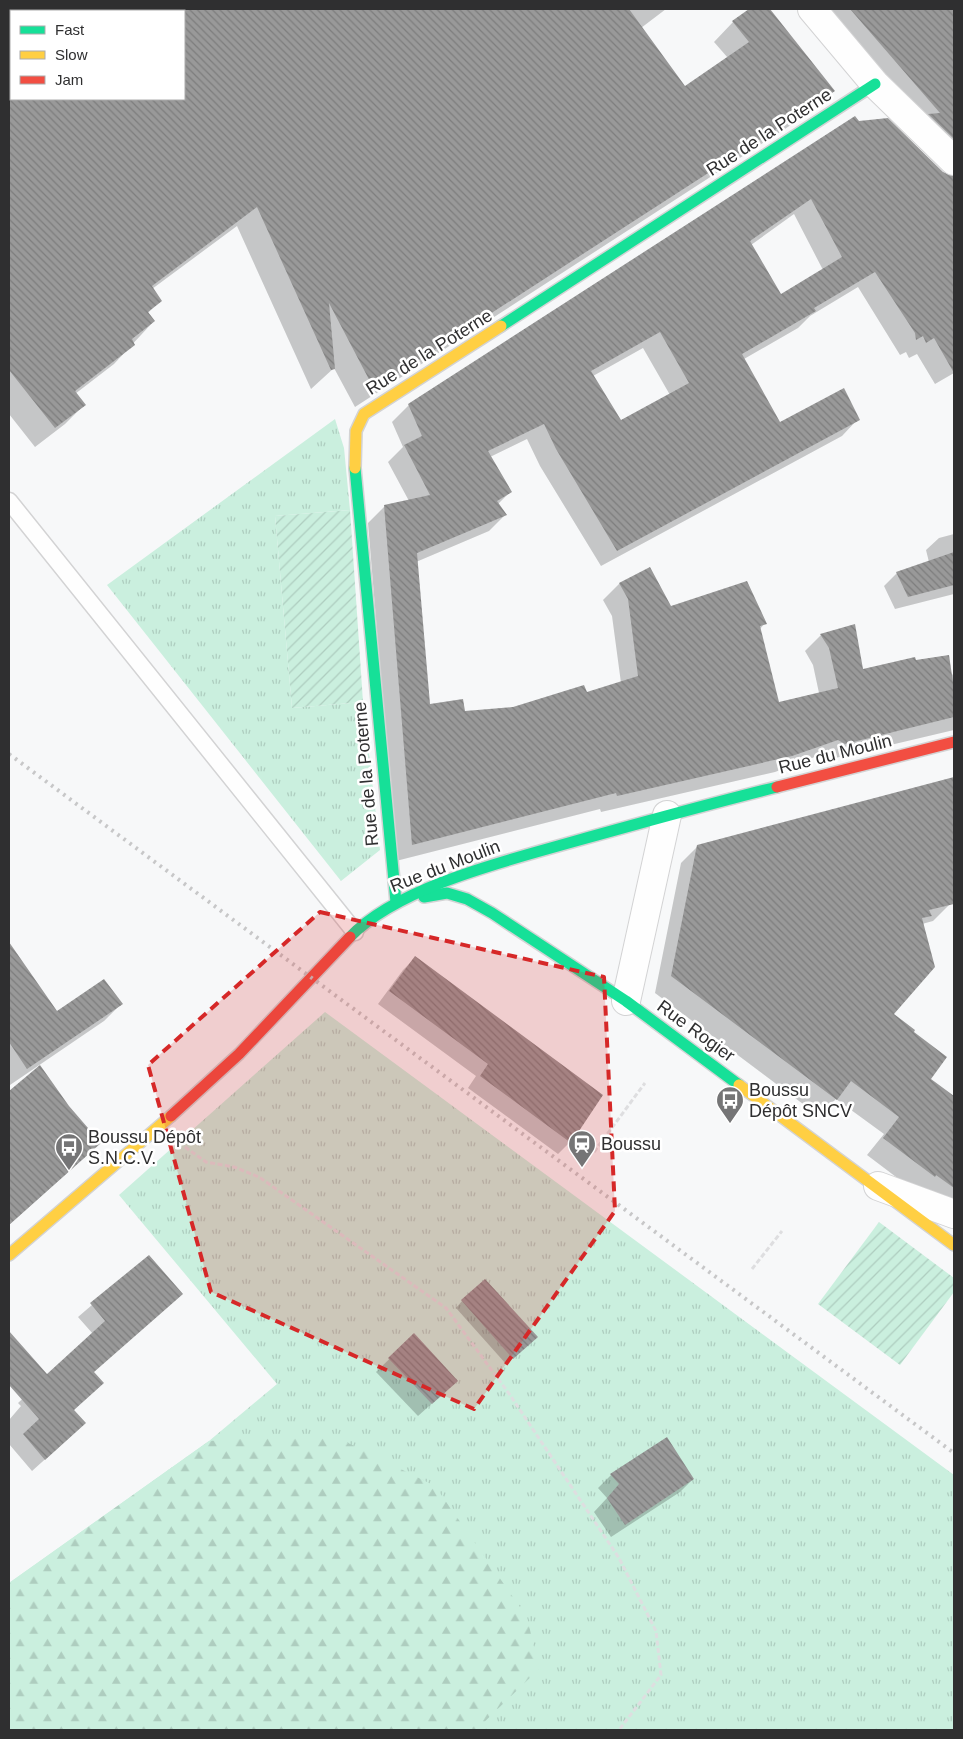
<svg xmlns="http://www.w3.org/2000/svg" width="963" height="1739" font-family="Arial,sans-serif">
	<defs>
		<pattern id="grass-tufts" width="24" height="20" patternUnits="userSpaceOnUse" patternTransform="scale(1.25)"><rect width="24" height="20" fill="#caefde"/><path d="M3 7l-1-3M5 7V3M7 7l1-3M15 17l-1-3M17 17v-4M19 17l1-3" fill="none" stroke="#aecdbf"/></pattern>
		<pattern id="forest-firs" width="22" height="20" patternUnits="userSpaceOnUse" patternTransform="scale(1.25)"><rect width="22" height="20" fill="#caefde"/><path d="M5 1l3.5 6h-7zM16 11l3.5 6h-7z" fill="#aecdbf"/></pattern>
		<pattern id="garden-furrows" width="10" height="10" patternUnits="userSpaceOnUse" patternTransform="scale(1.25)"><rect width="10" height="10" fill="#caefde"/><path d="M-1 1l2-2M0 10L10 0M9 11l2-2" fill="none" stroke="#aecdbf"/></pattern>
		<pattern id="building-back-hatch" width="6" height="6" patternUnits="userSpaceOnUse" patternTransform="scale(1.25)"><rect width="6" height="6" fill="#999"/><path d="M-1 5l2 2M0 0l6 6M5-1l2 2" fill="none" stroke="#7d7d7d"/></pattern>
	</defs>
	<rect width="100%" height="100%" fill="#f7f8f9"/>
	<g fill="url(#grass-tufts)">
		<path d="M335,419l9,29 6,62 -75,6 17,192 71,-6 17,148 -39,31 -234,-296z"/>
		<path d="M325,1012l629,463v255h-945v-147l200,-142 68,-57 -158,-189z"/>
	</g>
	<path fill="url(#forest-firs)" d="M328,1433l107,53 92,131 12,52 -63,61h-467v-147l200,-142z"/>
	<g fill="url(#garden-furrows)">
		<path d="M350,510l13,192 -71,6 -17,-192z"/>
		<path d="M879,1222l75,56v14l-54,73 -82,-61z"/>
	</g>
	<g fill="#0003" fill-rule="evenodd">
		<path d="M9,9h657l-25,19 44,60 43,-30 -14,-16 19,-20 18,-13h16l67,82 -20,19 -459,297 -21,-39 -23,21 -74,-163 -85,63 8,11 -12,13 6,8 -40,43 -39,30 9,11 -19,19 -30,23 -26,-33zM11,11h173v88h-173z"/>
		<path d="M820,9h134v159z"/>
		<path d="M858,122l73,54 23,22v175l-19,11 -18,-30 -8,4 -3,-6 -6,3 -42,-68 -48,29 -12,12 -54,31 35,65 79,-5 -16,17 -241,130 -61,-100 -13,-27 -37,18 20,35 -12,12 7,11 -16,16 -73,31 13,144 35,7 49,-5 73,-14 35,-11 -9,-67 -9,-16 16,-16 30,-15 22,38 94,16 -5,6 18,74 41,-10 -6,-28 -8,-14 16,-16 41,36 53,-10 36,14 3,-1v56l-127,30 -7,-5 -45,17 -174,40 -1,-3 -204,52 -28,-338 16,-16 25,-6 -21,-39 15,-15 -11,-25 17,-17zM794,214l29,56 -43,26 -29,-51zM643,348l27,47 -50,26 -27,-45z"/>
		<path d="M954,534v60l-59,15 -11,-23 13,-13 32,-11 -3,-12 13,-12z"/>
		<path d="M954,779v99l-9,10 5,16 -17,17 -11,3 -29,91 36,64 25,18v16l-3,4 3,3v95l-17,-7 -70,-53 17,-21 -48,-35 -17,17 -164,-123 26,-130 17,-17z"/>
		<path d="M9,944l48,68 64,-8 -17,17 -94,64z"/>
		<path d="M415,958l186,138 -31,46 -12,12 -90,-66 8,-12 -98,-72 25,-34z"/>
		<path d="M40,1067l45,90 -76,68v-132z"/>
		<path d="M149,1256l33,38 -89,78 -20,38 -1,25 -40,36 -23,-27v-24l12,-14 -3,-3 75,-69 -15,-17z"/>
		<path d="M462,1301l68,42 -24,21 -50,-56z"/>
		<path d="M414,1335l43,46 -39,35 -42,-44z"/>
		<path d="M611,1475l82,4 -13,13 -69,45 -17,-25 13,-14 -9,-10z"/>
	</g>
	<g fill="url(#building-back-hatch)" fill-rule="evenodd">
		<path d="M184,9h445l56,77 64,-44 -17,-21 17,-12h21l65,82 -461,298 -45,-86 6,66 -4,1 -74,-163 -105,79 10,15 -14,11 7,9 -23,18 3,6 -60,46 11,14 -31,23 -46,-58v-271h175z"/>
		<path d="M850,9h104v130l-26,-25 12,-1z"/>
		<path d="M855,116l4,5 29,-3 55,54 11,4v197l-20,-35 -8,5 -3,-7 -7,4 -1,-7 -40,-61 -61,36 2,3 -74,43 38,68 64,-34 16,32 -243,131 -61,-102 -12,-25 -56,27 24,41 -15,9 10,14 -90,38 13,151 33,-5 2,12 48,-4 71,-22 3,7 51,-16 -10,-77 -9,-16 31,-16 21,39 76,-25 20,43 -7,2 19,76 59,-14 -9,-40 -9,-14 35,-10 8,45 52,-12 1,3 33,-5 5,34v28l-109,27 -7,-4 -46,16 -175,40 -1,-3 -204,52 -28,-340 46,-10 -26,-50 18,-9 -14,-32zM811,199l31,58 -61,37 -31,-53zM660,332l29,51 -68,37 -30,-49z"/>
		<path d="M954,552v33l-46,12 -12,-25z"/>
		<path d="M954,777v127l-25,6 3,6 -10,2 13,49 -41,47 21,16 -1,2 33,25 -16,22 23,17v92l-18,-13 -1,2 -52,-39 16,-21 -48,-36 -14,19 -166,-124 26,-131z"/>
		<path d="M9,942l48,69 47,-32 19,25 -96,65 -18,-27z"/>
		<path d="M415,956l188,139 -32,48 -91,-67 8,-12 -99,-73z"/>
		<path d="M40,1065l29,41 32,37 -92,82v-134z"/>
		<path d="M149,1255l34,39 -89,78 10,11 -30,27 12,13 -41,37 -22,-26 16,-15 -30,-34v-54l38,43 58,-53 -15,-18z"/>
		<path d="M485,1279l53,58 -25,22 -52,-59z"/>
		<path d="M414,1333l44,48 -26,23 -44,-46z"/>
		<path d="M667,1437l27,42 -69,46 -18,-27 12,-14 -9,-10z"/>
	</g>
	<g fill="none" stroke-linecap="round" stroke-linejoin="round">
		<g stroke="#d3d3d4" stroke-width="19">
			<path id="lane" d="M9,501l346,431"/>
		</g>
		<g stroke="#d3d3d4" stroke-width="30">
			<g id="street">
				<path d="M812,9l63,75 79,77"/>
				<path d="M626,1001l41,-186"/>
				<path d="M878,1186l76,28"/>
			</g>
		</g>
		<g stroke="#d3d3d4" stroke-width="14">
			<g id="fast">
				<path d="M501,326l374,-242"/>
				<path d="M355,468l41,434"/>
				<path d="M424,897l23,-4 20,6 25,14 134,88 113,84"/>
				<path d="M350,937c48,-50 155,-76 222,-95 68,-19 136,-38 205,-55"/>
			</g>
		</g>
		<g stroke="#d3d3d4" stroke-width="14">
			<g id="slow">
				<path d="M355,468l1,-37 8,-17 137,-88"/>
				<path d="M739,1085l215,160"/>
				<path d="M9,1255l162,-139"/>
			</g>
		</g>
		<g stroke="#d3d3d4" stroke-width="14">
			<g id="jam">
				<path d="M777,787l177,-45"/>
				<path d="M171,1116l68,-62 111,-117"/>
			</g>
		</g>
		<g stroke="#dedee0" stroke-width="3" stroke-dasharray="5 2.5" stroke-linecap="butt">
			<path d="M185,1147l21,15 28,5 25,10 187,131 64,87 109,163 37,73 5,44 -42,55"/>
			<path d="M594,1152l51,-69"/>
			<path d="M752,1269l30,-38"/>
		</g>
		<use href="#lane" stroke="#fefefe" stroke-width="16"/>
		<use href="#street" stroke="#fefefe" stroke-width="28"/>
		<use href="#fast" stroke="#16e098" stroke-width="11"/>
		<use href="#slow" stroke="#ffcf43" stroke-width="11"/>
		<use href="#jam" stroke="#f24e42" stroke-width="11"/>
		<path stroke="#c7c7c8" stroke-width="4" stroke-dasharray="2.5 5" stroke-linecap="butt" d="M9,754l945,699"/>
	</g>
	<path fill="#d62828" fill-opacity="0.2" stroke="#d62828" stroke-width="4" stroke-dasharray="10 6" stroke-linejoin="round" d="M320,912l284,65 11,234 -141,198 -263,-117 -63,-227z"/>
	<defs>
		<g id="bus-pin" transform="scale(1.4375)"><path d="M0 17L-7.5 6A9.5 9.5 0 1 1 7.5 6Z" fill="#757576" stroke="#fff"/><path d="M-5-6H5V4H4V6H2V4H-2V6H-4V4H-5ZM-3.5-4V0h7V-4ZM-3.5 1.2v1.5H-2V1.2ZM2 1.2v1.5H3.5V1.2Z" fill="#fff"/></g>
		<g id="station-pin" transform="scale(1.4375)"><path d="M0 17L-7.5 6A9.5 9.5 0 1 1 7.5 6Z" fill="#757576" stroke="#fff"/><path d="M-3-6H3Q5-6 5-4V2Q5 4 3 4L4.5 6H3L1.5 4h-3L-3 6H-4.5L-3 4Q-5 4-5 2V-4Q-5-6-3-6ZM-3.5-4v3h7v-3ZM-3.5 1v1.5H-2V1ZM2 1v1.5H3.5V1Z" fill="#fff"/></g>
	</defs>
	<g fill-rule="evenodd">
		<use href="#bus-pin" x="730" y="1100"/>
		<use href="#station-pin" x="582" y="1144"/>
		<use href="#bus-pin" x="69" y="1147"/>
	</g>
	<g text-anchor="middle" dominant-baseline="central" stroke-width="5" stroke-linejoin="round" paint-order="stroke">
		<g font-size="18" fill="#2f2f30" stroke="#fff">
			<text transform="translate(769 132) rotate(-33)">Rue de la Poterne</text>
			<text transform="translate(429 352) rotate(-32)">Rue de la Poterne</text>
			<text transform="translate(835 754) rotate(-14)">Rue du Moulin</text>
			<text transform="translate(366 774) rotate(-95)">Rue de la Poterne</text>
			<text transform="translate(445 866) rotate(-21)">Rue du Moulin</text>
			<text transform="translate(696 1031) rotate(36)">Rue Rogier</text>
		</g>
		<g font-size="18" fill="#2f2f30" stroke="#fff" text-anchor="start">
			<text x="749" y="1090">Boussu<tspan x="749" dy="21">Dépôt SNCV</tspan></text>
			<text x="88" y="1137">Boussu Dépôt<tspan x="88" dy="21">S.N.C.V.</tspan></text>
			<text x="601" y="1144">Boussu</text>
		</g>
	</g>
	<rect width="963" height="1739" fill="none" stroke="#2f2f30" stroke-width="20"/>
	<rect x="10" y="10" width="175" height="90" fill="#ffffff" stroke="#acacac"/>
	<rect x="20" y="26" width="25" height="8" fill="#16e098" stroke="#acacac"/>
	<text x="55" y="35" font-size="15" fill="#2f2f30">Fast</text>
	<rect x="20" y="51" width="25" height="8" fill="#ffcf43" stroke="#acacac"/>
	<text x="55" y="60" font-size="15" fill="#2f2f30">Slow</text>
	<rect x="20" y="76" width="25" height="8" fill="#f24e42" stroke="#acacac"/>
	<text x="55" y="85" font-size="15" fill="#2f2f30">Jam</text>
</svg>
